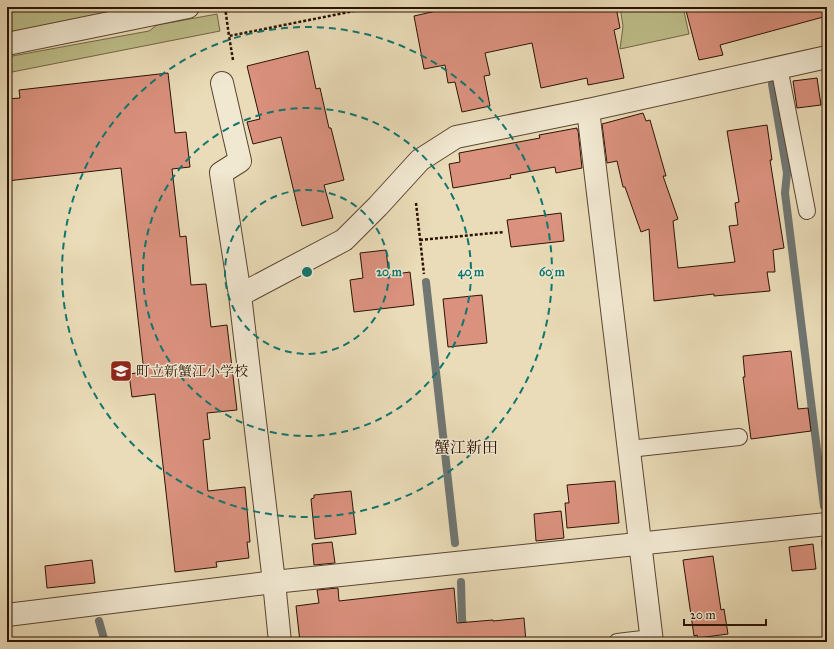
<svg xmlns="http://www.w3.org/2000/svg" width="834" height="649" font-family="'IM FELL Great Primer','Noto Serif JP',serif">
	<rect width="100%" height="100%" fill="#eadcb8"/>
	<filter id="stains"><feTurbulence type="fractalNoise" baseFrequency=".005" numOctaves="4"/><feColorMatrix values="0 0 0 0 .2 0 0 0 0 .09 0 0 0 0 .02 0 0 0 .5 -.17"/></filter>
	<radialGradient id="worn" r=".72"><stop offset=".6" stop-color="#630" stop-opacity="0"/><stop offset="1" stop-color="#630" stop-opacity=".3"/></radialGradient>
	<g fill="#bdbe8a" stroke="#746847">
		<path d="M32,7h116l-141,27v-22z"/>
		<path d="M620,7h63l6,27 -69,15 3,-23z"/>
		<path d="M217,14l3,17 -213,42v-16l142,-26 8,-6z"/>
	</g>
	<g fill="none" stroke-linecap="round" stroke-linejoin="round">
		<g stroke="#707672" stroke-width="8">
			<path d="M772,84l15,89 -2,20 39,313"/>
			<path d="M426,282l29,261"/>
			<path d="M825,542l2,19"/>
			<path d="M461,582l1,37 4,23"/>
			<path d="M99,621l6,21"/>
		</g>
	</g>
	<g fill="#da917e" stroke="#2b1304">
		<path d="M454,7h162l4,21 -6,2 10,48 -36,7 -1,-7 -46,10 -9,-45 -47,10 5,22 -6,1 6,30 -28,6 -7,-30 -7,1 -3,-18 -21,4 -10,-53z"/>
		<path d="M685,7h142v9l-107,29 3,10 -24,5z"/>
		<path d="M308,51l8,38 4,-1 9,40h2l13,52 -20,5 9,33 -31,8 -21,-89 -28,7 -6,-22 13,-3 -13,-53z"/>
		<path d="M168,73l7,60 11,-1 4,35 -18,2 8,68 6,-1 5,49 15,-1 5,43 16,-2 10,85 -30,3 3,26 -7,1 5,51 37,-4 5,55h-3l2,16 -33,4 1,5 -42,5 -20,-178 -23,3 -3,-23 15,-2 -23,-204 -114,13v-82l13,-1 -1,-8z"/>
		<path d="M817,78l4,27 -24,3 -4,-27z"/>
		<path d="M643,113l3,8 4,-1 16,56h-3l15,43 -5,2 5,47 57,-6 -6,-36 9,-1 -3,-22 4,-1 -12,-71 40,-6 5,35h-2l14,88 -11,2 2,22h-8l3,19 -56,5v-2l-60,7 -5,-72 -8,3 -16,-45h-2l-6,-26 -10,2 -5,-39z"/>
		<path d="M577,128v2h1l4,38 -26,5 -1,-6 -45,8 1,3 -58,10 -4,-24 11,-2 -1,-9 81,-15 -1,-3z"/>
		<path d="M561,213l3,28 -53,6 -4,-27z"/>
		<path d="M386,250l3,25 21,-3 4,33 -60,7 -4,-32 13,-2 -3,-25z"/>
		<path d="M482,295l5,48 -39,4 -5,-48z"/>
		<path d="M791,351l7,58 10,-1 3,23 -60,8 -8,-62h2l-2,-21z"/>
		<path d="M615,481l4,42 -52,5 -2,-25h4l-2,-18z"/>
		<path d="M351,491l5,43 -41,5 -4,-40 3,-1v-3z"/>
		<path d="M561,511l3,27 -28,3 -2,-27z"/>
		<path d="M332,542l3,21 -21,2 -2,-21z"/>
		<path d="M813,544l3,25 -24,2 -3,-24z"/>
		<path d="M713,556l8,54 3,-1 4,25 -30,4 -1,-3 -3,1 -11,-76z"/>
		<path d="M92,560l3,23 -48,5 -2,-22z"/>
		<path d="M338,588l1,13 115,-13 3,35 36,-3v1l31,-3 2,24h-226l-4,-36 23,-3 -2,-13z"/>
	</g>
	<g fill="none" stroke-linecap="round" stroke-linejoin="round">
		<g stroke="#5b4531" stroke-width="18">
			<g id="service">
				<path d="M779,67l28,144"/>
				<path d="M629,449l110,-12"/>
				<path d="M617,642l34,-4"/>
			</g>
		</g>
		<g stroke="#5b4531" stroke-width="24">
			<g id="minor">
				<path d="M7,44l181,-37"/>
				<path d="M222,83l18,78 -19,12 19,122"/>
				<path d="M588,110l64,532"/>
				<path d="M7,615l267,-33 553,-58"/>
				<path d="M280,642l-6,-60 -34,-287 104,-55 34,-34 42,-46 36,-23 132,-27 239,-53"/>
			</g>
		</g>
		<g stroke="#2b1304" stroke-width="2.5" stroke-dasharray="3 2" stroke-linecap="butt">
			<path d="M225,7l4,29"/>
			<path d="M233,60l-4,-24 145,-29"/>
			<path d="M416,203l8,71"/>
			<path d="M420,240l84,-8"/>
		</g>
		<use href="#service" stroke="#f1e8d1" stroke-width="16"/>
		<use href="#minor" stroke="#f1e8d1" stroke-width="22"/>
	</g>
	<g fill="none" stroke="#0f766e" stroke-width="2" stroke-dasharray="7 5">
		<circle cx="307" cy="272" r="82"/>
		<circle cx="307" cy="272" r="164"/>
		<circle cx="307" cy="272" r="245"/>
	</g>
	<defs>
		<g id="school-square" transform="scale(1.15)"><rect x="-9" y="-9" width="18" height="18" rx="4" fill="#8f2418" stroke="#f1e8d1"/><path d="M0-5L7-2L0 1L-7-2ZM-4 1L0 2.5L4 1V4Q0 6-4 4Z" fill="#fff"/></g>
	</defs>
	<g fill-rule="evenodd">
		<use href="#school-square" x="121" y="371"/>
	</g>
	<g text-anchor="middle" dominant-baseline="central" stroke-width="3" stroke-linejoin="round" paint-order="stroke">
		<g font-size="14" fill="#2b1304" stroke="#f1e8d1" text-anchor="start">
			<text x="136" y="371">町立新蟹江小学校</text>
		</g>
		<g font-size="16" fill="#2b1304" stroke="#f1e8d1">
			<text x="466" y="447">蟹江新田</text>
		</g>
	</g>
	<circle cx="307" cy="272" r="6" fill="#0f766e" stroke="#f1e8d1" stroke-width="2"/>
	<g font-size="12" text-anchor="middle" font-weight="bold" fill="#0f766e" stroke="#f1e8d1" stroke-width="3" stroke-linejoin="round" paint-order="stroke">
		<text x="389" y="276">20 m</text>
		<text x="471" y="276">40 m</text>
		<text x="552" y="276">60 m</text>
	</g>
	<rect width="834" height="649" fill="none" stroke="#eadcb8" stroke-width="24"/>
	<rect x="8" y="8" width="818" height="633" fill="none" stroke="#2b1304" stroke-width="2"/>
	<rect x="12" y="12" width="810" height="625" fill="none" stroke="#2b1304"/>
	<path d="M684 619v6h82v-6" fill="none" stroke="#2b1304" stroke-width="2"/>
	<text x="690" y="619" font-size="12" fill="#2b1304" stroke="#f1e8d1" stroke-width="3" paint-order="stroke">20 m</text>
	<rect width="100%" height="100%" filter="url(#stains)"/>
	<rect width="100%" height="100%" fill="url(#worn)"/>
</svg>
